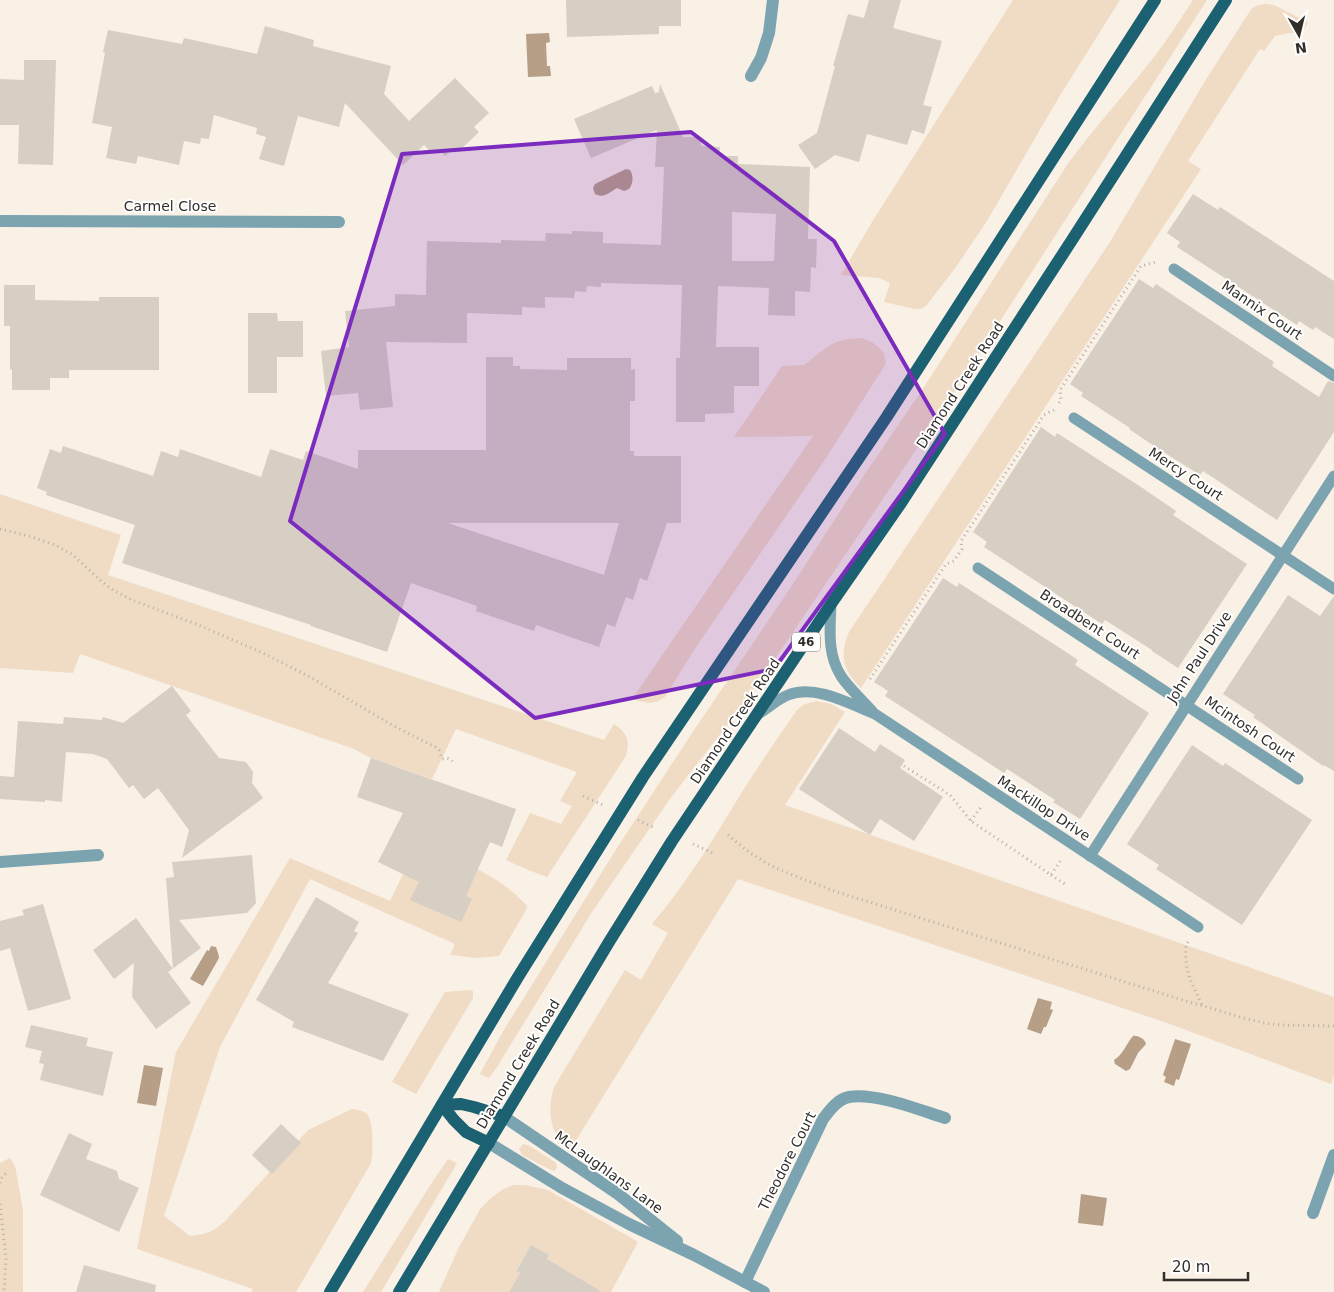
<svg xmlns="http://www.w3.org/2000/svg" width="1334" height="1292" font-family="'DejaVu Sans',sans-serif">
	<rect width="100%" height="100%" fill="#f9f0e6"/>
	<g fill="#f0dbc4">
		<path d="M1013,0h107l-61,97 -72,124 -31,46 -30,39 -5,3h-6l-31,-7 6,-19 -11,-5 -38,-3 31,-53z"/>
		<path d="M1193,0h14l-268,416 -173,256 -34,47 -60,77 -80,116 -95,155 -8,11 -9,-4 22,-41 113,-182 79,-121 93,-137 65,-100 70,-103 147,-228c27,-36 57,-69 85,-105 14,-18 26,-38 39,-57z"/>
		<path d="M1266,4l8,1 34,17 -6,11h-14l-13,3 -11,15 -4,-2 -72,112 13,8 -340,519c-18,-17 -22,-33 -12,-56l261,-390 95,-161 47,-73 7,-3z"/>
		<path d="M861,338c12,3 28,13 24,27l-57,90 -134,195 -29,47 -9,5 -7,1 -10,-2 -7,-2 181,-263 -79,1 48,-71 22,-1 23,-18 9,-5 12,-3z"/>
		<path d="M0,494l121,41 -13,40 496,165 10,-16c14,10 16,16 12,32l-79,121 -19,-7 -22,-10 24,-47 31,11 11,-18 -12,-5 17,-29 -121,-43 -24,50 -61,-21 -17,-9 -274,-95 -7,19 -73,-5z"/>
		<path d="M816,701l15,3 14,8 -60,93 549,192v79l-3,8 -161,-60 -432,-145 -168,271c-21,-16 -23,-40 -16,-63l71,-117 16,10 27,-47 -16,-9c35,-41 62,-86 90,-132 18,-28 36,-55 55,-82l6,-5z"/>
		<path d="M416,847c44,15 78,23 111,59l-1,4 -27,46 -23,2 -26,-3 5,-11 -145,-65 -90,168 -56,169 26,20c18,-2 23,-4 36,-16l82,-90 44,-21c5,1 11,1 15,5 7,7 6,40 4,49l-75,129h-44l1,-3 -116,-40 39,-197 114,-194 100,43z"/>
		<path d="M470,990l3,1v7l-57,96 -24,-12 53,-90z"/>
		<path d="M523,1144l5,1 27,17c2,3 3,5 0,9l-4,-1 -29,-15 -3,-6z"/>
		<path d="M10,1158l5,8 8,44v82h-23v-129z"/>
		<path d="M448,1159l9,4 -76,129h-18l68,-108z"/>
		<path d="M513,1185h12l23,5 90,52 -27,50h-16l-7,-8 -41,-25 2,-4 -18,-10 -15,25 4,3 -11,19h-70l20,-45 22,-39 11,-11 10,-7z"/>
	</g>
	<g fill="#b69f86">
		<path d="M549,33l1,9 -4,1 1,23h3l1,10 -23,1 -2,-43z"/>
		<path d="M626,169l4,1c4,6 3,14 -1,19l-5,2 -7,-3c-7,4 -13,11 -22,6l-2,-6 2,-4z"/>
		<path d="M211,946l5,1c1,4 3,7 3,11l-16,28 -13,-7 17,-29 2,1z"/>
		<path d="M1038,998l14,4 -2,7 3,1 -7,17h-2l-3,7 -14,-5z"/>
		<path d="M1133,1036c5,-1 12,3 13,8l-8,9 -8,16 -4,2 -11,-7 -1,-4c9,-5 12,-16 19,-24z"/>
		<path d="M1175,1039l16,5 -12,36 -3,-1 -2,7 -10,-4 2,-5 -3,-2z"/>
		<path d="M144,1065l19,3 -7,38 -19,-3z"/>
		<path d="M1081,1194l26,4 -4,28 -25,-3z"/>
	</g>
	<g fill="#d7cec4" fill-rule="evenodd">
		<path d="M566,0h115v26h-22v8l-92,3z"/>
		<path d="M869,0h32l-8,28 49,13 -19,64 9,2 -8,27 -12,-4 -5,15 -40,-11 -8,28 -24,-7 -20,14 -17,-24 19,-12 18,-67h-2l15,-52 16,4z"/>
		<path d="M265,26l49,14 -1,6 78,20 -7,28 25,27 46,-43 34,35 -15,14 5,5 -21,20 -4,-4 -9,8 -7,-7 -5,5 -9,-9 -21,20 -58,-62 -6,24 -41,-11 -14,50 -25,-7 7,-22 -10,-3 1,-6 -43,-13 -5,24 -8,-1 -1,6 -16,-3 -5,24 -41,-9 -2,8 -30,-6 6,-31 -20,-4 13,-70 -2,-1 5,-22 74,14 2,-6 73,16z"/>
		<path d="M24,60h32l-3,105 -35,-1 1,-39h-19v-46l24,1z"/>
		<path d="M660,84l23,53h18v9l19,1 -1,9h19v8l72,3 -2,72h9l-1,29 -5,-1 -1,25 -15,-1v25l-27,-1 1,-27 -51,-2 -2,61h43v39h-25v27l-29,1v8h-29v-64h4l2,-73 -81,-2v4l-14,-1 -1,6 -11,-1 -1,7 -29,-1v11l-23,-1v8l-55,-2v30l-81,-1 7,65 -33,3 -2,-17 -32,3 -5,-45 28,-4 -4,-36 50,-5v-12l31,1 1,-54 74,2v-3l44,1 1,-8 26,1v-3l31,1v11l58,2 3,-78h-9l2,-37 -66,28 -17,-39 78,-33 3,7 4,-1zM732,212l44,2 -2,47h-42z"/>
		<path d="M1193,194l25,16 2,-3 114,74v58l-19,-12 -2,3 -14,-9 -2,4 -120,-78 3,-5 -13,-9z"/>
		<path d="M1139,279l14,9 3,-4 118,78 -2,4 47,31 9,-16 6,2v49l-57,88 -74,-49 -3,4 -43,-27 -28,-19 1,-1 -49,-32 2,-3 -13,-9z"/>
		<path d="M4,285h31v15l64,1v-4h60v73h-90v8h-19v12h-38v-21l-2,1v-44h-6z"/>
		<path d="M248,313h29l1,8h25v36h-26v36h-29z"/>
		<path d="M486,357h27v9h7v3l47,1v-12h64v12l4,-1v32h-5v50h4v5h47v67h-14l-20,58 -7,-3 -7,22 -7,-3 -11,30 -8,-3 -8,23 -63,-22 -2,6 -58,-20 1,-5 -66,-23 -24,69 -76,-26v-1l-189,-62 13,-38 -89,-30 1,-3 -10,-4 13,-39 11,4 2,-7 90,30 8,-25 17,6 2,-8 81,28 9,-28 33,11 3,-9 52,18v-19h128zM448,523h171l-15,52z"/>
		<path d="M1041,427l14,10 2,-4 84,54 35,24 -3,4 74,49 -69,104 -26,-17v-1l-47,-30 -3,4 -118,-77 3,-5 -14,-10z"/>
		<path d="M943,578l14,9 2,-4 104,67 15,10 -3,5 74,48 -69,106 -27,-17 2,-2 -48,-31 -3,4 -119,-77 3,-5 -14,-9z"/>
		<path d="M1288,595l32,21 14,-20v175l-10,-6 -1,1 -70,-49 2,-2 -32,-21z"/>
		<path d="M172,686l19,25 -5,4 33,43 27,4 7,10 -1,11 11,15 -81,60 7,-28 -31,-42 -14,11 -11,-14 -4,3 -22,-29 -14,-5 -27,-2 -4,50 -17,-2v2l-45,-3v-23l14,1 4,-56 45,3 1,-7 38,3 1,-3 20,6z"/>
		<path d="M839,728l36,24 5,-8 25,16 -5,8 43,29 -29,44 -34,-22 -10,16 -71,-46z"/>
		<path d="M1192,745l31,21 2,-3 87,57 -70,105 -86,-56 3,-4 -32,-21z"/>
		<path d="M371,758l145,51 -14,38 -12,-5 -24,54 6,3 -11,23 -51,-22 9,-18 -41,-20 25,-49 -46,-16z"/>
		<path d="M252,855l4,48 -9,10 -68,7 22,28 -33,24 23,31 -35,26 -24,-32 2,-34 -20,16 -21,-29 43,-32 37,51 -7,-91 8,-1 -2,-15z"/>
		<path d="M316,897l43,25 -5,9 4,2 -30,50 81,31 -26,47 -91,-34 2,-5 -38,-22z"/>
		<path d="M43,904l28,95 -43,12 -18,-63 -10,3v-30l24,-6 -2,-5z"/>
		<path d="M31,1025l57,13 -2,8 27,6 -10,44 -63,-16 4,-16 -5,-1 3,-12 -17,-4z"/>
		<path d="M281,1124l20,19 -29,31 -20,-19z"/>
		<path d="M69,1133l23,11 -6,15 31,12 2,8 20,9 -20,44 -79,-37z"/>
		<path d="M531,1245l18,10 -2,4 55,33h-93l11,-19 -4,-2z"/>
		<path d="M84,1265l72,20 -1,7h-79z"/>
	</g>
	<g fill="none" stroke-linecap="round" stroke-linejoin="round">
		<g stroke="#b7b0a8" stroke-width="3" stroke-dasharray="1 4" stroke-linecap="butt">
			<path d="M1059,403l2,-3 -1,-10 81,-124 15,-4"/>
			<path d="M0,529l29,7 26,9 18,10 28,26 12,9 19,10 64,24 69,30 45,23 84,49 41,21 4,3 3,9c6,-1 9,-1 12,5"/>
			<path d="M870,679l76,-115 8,-3 8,-12 -1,-8 83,-126 10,-5"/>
			<path d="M904,766l46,29 21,26 80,54 10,-15"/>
			<path d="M583,796l20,9"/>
			<path d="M638,820l17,8"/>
			<path d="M971,821l10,-14"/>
			<path d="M728,835l18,15 20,13 14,7 54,21 352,110 58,17 20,5 17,2 53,1"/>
			<path d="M693,844l22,10"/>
			<path d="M1051,875l14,9"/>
			<path d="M1188,942l-2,3c-2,25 5,37 16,60"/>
			<path d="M0,1183l2,-5 5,-6"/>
			<path d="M0,1204l6,55 -2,33"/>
		</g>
		<g stroke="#7ca4b0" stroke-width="11">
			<path d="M1174,269l160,107"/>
			<path d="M1074,418l260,171"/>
			<path d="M978,568l320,211"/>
			<path d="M831,604c-1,25 -4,50 10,72 7,11 22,25 31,35"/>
			<path d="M758,714c10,-6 20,-15 30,-19 27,-11 62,9 87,19l323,213"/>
			<path d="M1090,856l244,-380"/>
		</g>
		<g stroke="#7ca4b0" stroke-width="12">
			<path d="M751,76l10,-18 8,-25 4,-33"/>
			<path d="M0,221l339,1"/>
			<path d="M0,862l98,-7"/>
			<path d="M503,1116l115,78 59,47"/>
			<path d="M489,1143l73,45 67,36 65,31 70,37"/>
			<path d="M1313,1213l21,-58"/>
			<path d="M745,1282l78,-163c7,-9 15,-20 26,-22 25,-5 71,13 96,21"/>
		</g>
		<g stroke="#1c6172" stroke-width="12">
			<path d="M442,1105l19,-1 13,3 29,9"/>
			<path d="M442,1105l12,15 12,12 23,11"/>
			<path d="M330,1292l188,-315 125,-200 243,-359 269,-418"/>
			<path d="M399,1292l210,-350 63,-101 159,-237 70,-101 171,-263 154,-240"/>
		</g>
	</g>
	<path fill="#7b2cbf" fill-opacity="0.2" stroke="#7b2cbf" stroke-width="4" stroke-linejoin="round" d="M691,132l143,109 111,193 -171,235 -239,49 -245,-197 112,-367z"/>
	<g text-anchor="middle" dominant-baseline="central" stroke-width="4" stroke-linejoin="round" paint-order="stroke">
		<rect fill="#fff" stroke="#706d6b" stroke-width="1" x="792" y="632.5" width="28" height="19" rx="4"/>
		<g font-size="12" font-weight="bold" fill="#322f2b">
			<text x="806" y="642">46</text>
		</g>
		<g font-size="14" fill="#322f2b" stroke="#fff">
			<text x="170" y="206">Carmel Close</text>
			<text transform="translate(1262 310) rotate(34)">Mannix Court</text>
			<text transform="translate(960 385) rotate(-57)">Diamond Creek Road</text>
			<text transform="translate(1186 474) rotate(33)">Mercy Court</text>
			<text transform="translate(1090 624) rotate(33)">Broadbent Court</text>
			<text transform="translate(1199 657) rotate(-57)">John Paul Drive</text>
			<text transform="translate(735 721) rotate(-56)">Diamond Creek Road</text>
			<text transform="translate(1250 729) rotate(34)">Mcintosh Court</text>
			<text transform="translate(1044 808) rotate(33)">Mackillop Drive</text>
			<text transform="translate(518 1064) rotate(-59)">Diamond Creek Road</text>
			<text transform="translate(787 1161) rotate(-63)">Theodore Court</text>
			<text transform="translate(609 1172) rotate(36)">McLaughlans Lane</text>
		</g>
	</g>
	<g transform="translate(1299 35) rotate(172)" stroke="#ffffff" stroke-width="4" paint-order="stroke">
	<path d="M0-4L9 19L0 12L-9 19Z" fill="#322f2b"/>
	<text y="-8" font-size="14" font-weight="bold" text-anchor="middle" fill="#322f2b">N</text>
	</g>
	<path d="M1164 1272v8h84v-8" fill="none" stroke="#322f2b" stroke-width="2.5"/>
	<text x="1172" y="1272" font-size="15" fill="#322f2b" stroke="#ffffff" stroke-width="4" paint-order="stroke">20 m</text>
</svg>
